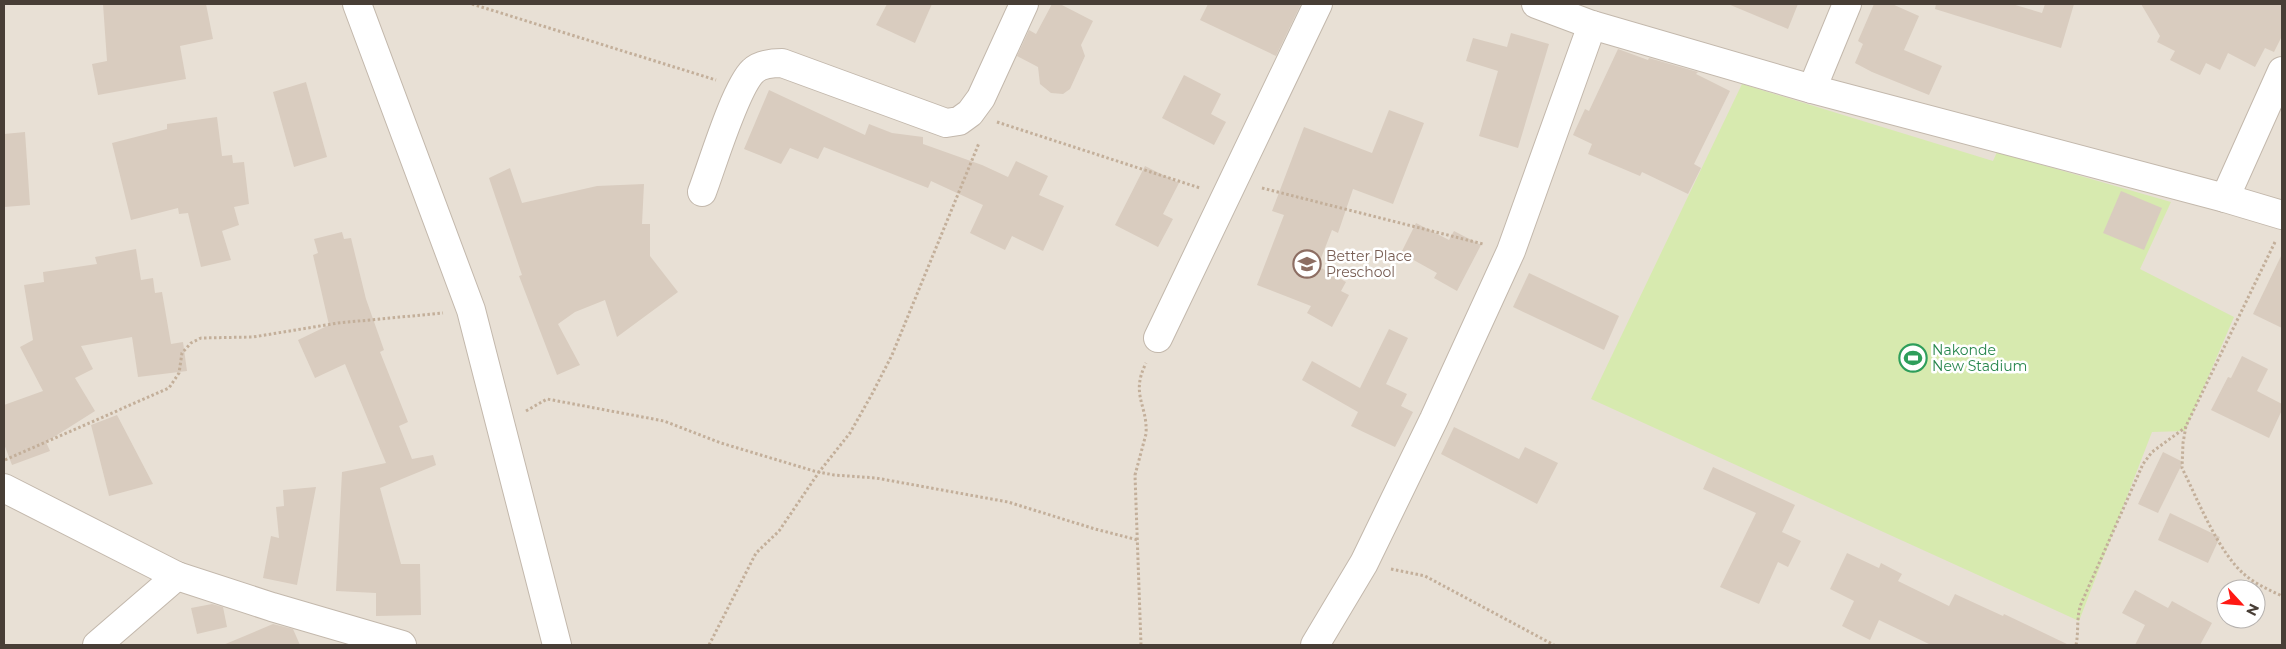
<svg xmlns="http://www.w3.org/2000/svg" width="2286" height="649" font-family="Montserrat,sans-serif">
	<rect width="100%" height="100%" fill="#f4efe7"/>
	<path fill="#e8e0d5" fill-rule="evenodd" d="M4,4h2278v641h-2278zM2226,589h30v30h-30z"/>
	<path fill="#d7eaaf" d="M1742,84l251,77 4,-9 174,50 -31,67 94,48 -49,114 -33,1 -73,189 -488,-222z"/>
	<g fill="#d9ccbf">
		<path d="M103,4h103l7,35 -33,7 6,33 -88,16 -6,-31 15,-3z"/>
		<path d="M887,4h45l-17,39 -39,-18z"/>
		<path d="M1052,4h8l33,17 -12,24 4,11 -15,33 -7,5 -12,-1 -11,-9 -2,-17 -21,-11 12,-26 7,4z"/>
		<path d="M1208,4h93l-25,52 -76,-36z"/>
		<path d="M1728,4h70l-10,25z"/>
		<path d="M1874,4h18l27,12 -15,34 38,16 -13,29 -57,-23 -17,-9 8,-19 -5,-3z"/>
		<path d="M1936,4h76l30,9 3,-9h29l-13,44 -126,-39z"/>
		<path d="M2141,4h141v32l-8,16 -9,-4 -10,19 -27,-14 -8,17 -14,-7 -6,12 -30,-15 5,-9 -18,-9 3,-6z"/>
		<path d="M1511,33l38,11 -31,104 -39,-12 19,-65 -32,-10 7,-23 34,9z"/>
		<path d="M1618,49l30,11 1,-2 49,14 -2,2 34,17 -36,73 7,4 -13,26 -46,-22 -2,4 -52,-22 4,-10 -19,-9 12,-26 4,2z"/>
		<path d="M1184,75l37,19 -10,20 15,8 -12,23 -52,-27z"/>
		<path d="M306,82l21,75 -33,10 -21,-75z"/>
		<path d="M769,90l96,45 4,-11 23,9 31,4v7l59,21 26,12 8,-16 32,15 -9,19 25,11 -21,45 -31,-15 -7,14 -35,-17 13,-28 -52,-24 -3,7 -104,-41 -6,12 -28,-11 -9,16 -37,-15z"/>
		<path d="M1389,110l35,13 -31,81 -40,-15 -15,44 -6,-3 -14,36 28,16 -5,9 8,4 -17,32 -25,-14 4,-7 -54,-21 27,-70 -12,-4 32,-84 68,26z"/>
		<path d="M217,117l5,39 10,-1 1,8 11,-1 5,42 -15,3 5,18 -17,6 9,29 -30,7 -13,-54 -9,1 -1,-6 -47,12 -19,-77 55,-14v-5z"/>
		<path d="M25,132l5,73 -26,2v-73z"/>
		<path d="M1145,166l34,17 -16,31 10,5 -15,28 -43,-22z"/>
		<path d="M510,168l12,35 75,-17 47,-2 -2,40h8v32l28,36 -61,45 -12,-37 -30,12 -17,12 22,41 -23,10 -38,-99 3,-1 -33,-97z"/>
		<path d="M2121,191l41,17 -18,42 -41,-17z"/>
		<path d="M1416,223l33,17 5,-9 27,14 -24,46 -23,-13 3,-5 -36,-20z"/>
		<path d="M342,232l2,7 7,-1 15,61 18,51 -4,2 28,70 -9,4 13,33 21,-4 3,10 -56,23 21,76h19l1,51 -45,1v-23l-40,-2 6,-119 44,-9 -41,-99 -30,14 -17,-38 31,-15 -16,-70 5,-2 -4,-14z"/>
		<path d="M136,249l5,31 12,-2 2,15 7,-1 9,52 12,-2 4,29 -49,6 -6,-40 -51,9 12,23 -18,9 20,33 -49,31 4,9 -38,14 -8,-21v-39l39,-14 -23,-44 13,-7 -9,-55 20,-3 -1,-10 54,-8 -2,-7z"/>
		<path d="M2282,254v74l-29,-14z"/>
		<path d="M1529,273l90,43 -15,34 -91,-43z"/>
		<path d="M1389,329l19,9 -22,46 21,10 -6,12 12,6 -18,35 -44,-21 7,-14 -56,-32 10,-19 48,27z"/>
		<path d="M2242,356l26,13 -11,22 25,13v6l-13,28 -58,-28 17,-33 3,1z"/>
		<path d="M117,415l36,69 -44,12 -18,-71z"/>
		<path d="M1454,427l65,32 6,-12 33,16 -21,41 -96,-50z"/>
		<path d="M2163,452l20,10 -25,51 -20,-9z"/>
		<path d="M1713,467l82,38 -13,27 19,9 -13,26 -10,-5 -19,42 -39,-17 36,-74 -53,-24z"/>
		<path d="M316,487l-19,98 -34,-7 8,-42 8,2 -3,-31 8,-1 -1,-16z"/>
		<path d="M2170,513l50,24 -12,26 -50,-23z"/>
		<path d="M1847,553l32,15 2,-5 21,11 -4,7 51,25 6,-12 48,22 1,-2 65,31h-138l-52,-25 -9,20 -28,-14 12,-25 -24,-12z"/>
		<path d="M2135,590l33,18 4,-7 40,22 -12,22h-65l10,-20 -23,-12z"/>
		<path d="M212,604l11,3 4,20 -30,7 -6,-26z"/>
		<path d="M273,624l20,5 7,16h-77z"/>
	</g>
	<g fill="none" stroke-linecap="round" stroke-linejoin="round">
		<g stroke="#c3b8ac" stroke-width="30">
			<g id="street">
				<path d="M357,4l114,306 86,335"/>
				<path d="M1536,4l56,21 220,64 413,109 57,17"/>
				<path d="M1812,89l35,-85"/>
				<path d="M702,192c10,-26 33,-104 51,-121 7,-7 19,-8 29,-8l164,60 13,-2 11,-8 11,-15 43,-94"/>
				<path d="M2225,198l57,-127"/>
				<path d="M1158,338l160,-334"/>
				<path d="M4,488l173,88 95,31 130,38"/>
				<path d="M97,645l80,-69"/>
				<path d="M1315,645l49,-82 70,-144 77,-168 81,-226"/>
			</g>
		</g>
		<g stroke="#c3af9a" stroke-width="3" stroke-dasharray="2.5 2.5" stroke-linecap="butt">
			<path d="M472,4l244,76"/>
			<path d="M997,122l203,66"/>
			<path d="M1262,188l221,56"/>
			<path d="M2275,242l-89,184 -3,17 -1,25c16,32 36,84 63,107 11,9 24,15 37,21"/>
			<path d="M526,411l21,-12 117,22 57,22 93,28 20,4 42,3 132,24 87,27 43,11"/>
			<path d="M5,460l164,-72 10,-15 3,-20 9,-10 10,-5 52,-1 85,-14 105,-10"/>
			<path d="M1391,569l34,7 129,69"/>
			<path d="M709,645l47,-92 23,-22 40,-59 31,-39 22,-39 20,-39 87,-212"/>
			<path d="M1141,645l-6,-170 11,-41c2,-29 -16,-39 0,-71"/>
			<path d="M2076,645c3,-14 0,-27 5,-41l62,-140 9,-12 34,-25"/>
		</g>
		<use href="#street" stroke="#fff" stroke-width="28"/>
	</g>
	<defs>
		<g id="school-ring" transform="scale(1.4375)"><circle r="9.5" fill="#fff" stroke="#8d6e63" stroke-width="1.5"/><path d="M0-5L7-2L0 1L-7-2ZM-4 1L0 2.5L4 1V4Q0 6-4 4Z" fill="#8d6e63"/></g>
		<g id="stadium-ring" transform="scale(1.4375)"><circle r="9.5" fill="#fff" stroke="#2e9e5b" stroke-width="1.5"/><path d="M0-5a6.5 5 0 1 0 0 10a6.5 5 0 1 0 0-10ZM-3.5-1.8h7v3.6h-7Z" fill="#2e9e5b"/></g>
	</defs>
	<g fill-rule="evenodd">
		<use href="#school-ring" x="1307" y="264"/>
		<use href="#stadium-ring" x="1913" y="358"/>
	</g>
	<g text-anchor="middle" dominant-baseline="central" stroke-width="5" stroke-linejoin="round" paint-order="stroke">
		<g font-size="14" fill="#785e54" stroke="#fff" text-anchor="start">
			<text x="1326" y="256">Better Place<tspan x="1326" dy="16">Preschool</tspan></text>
		</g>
		<g font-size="14" fill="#27864d" stroke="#fff" text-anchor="start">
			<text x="1932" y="350">Nakonde<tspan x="1932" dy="16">New Stadium</tspan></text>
		</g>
	</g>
	<rect width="2286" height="649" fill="none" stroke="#483e36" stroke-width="10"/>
	<g transform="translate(2241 604) rotate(116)"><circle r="24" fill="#ffffff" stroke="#b6b2af"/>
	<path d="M0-4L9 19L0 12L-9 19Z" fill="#ff1914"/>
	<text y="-8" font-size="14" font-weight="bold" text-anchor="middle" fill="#483e36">N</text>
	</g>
</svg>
